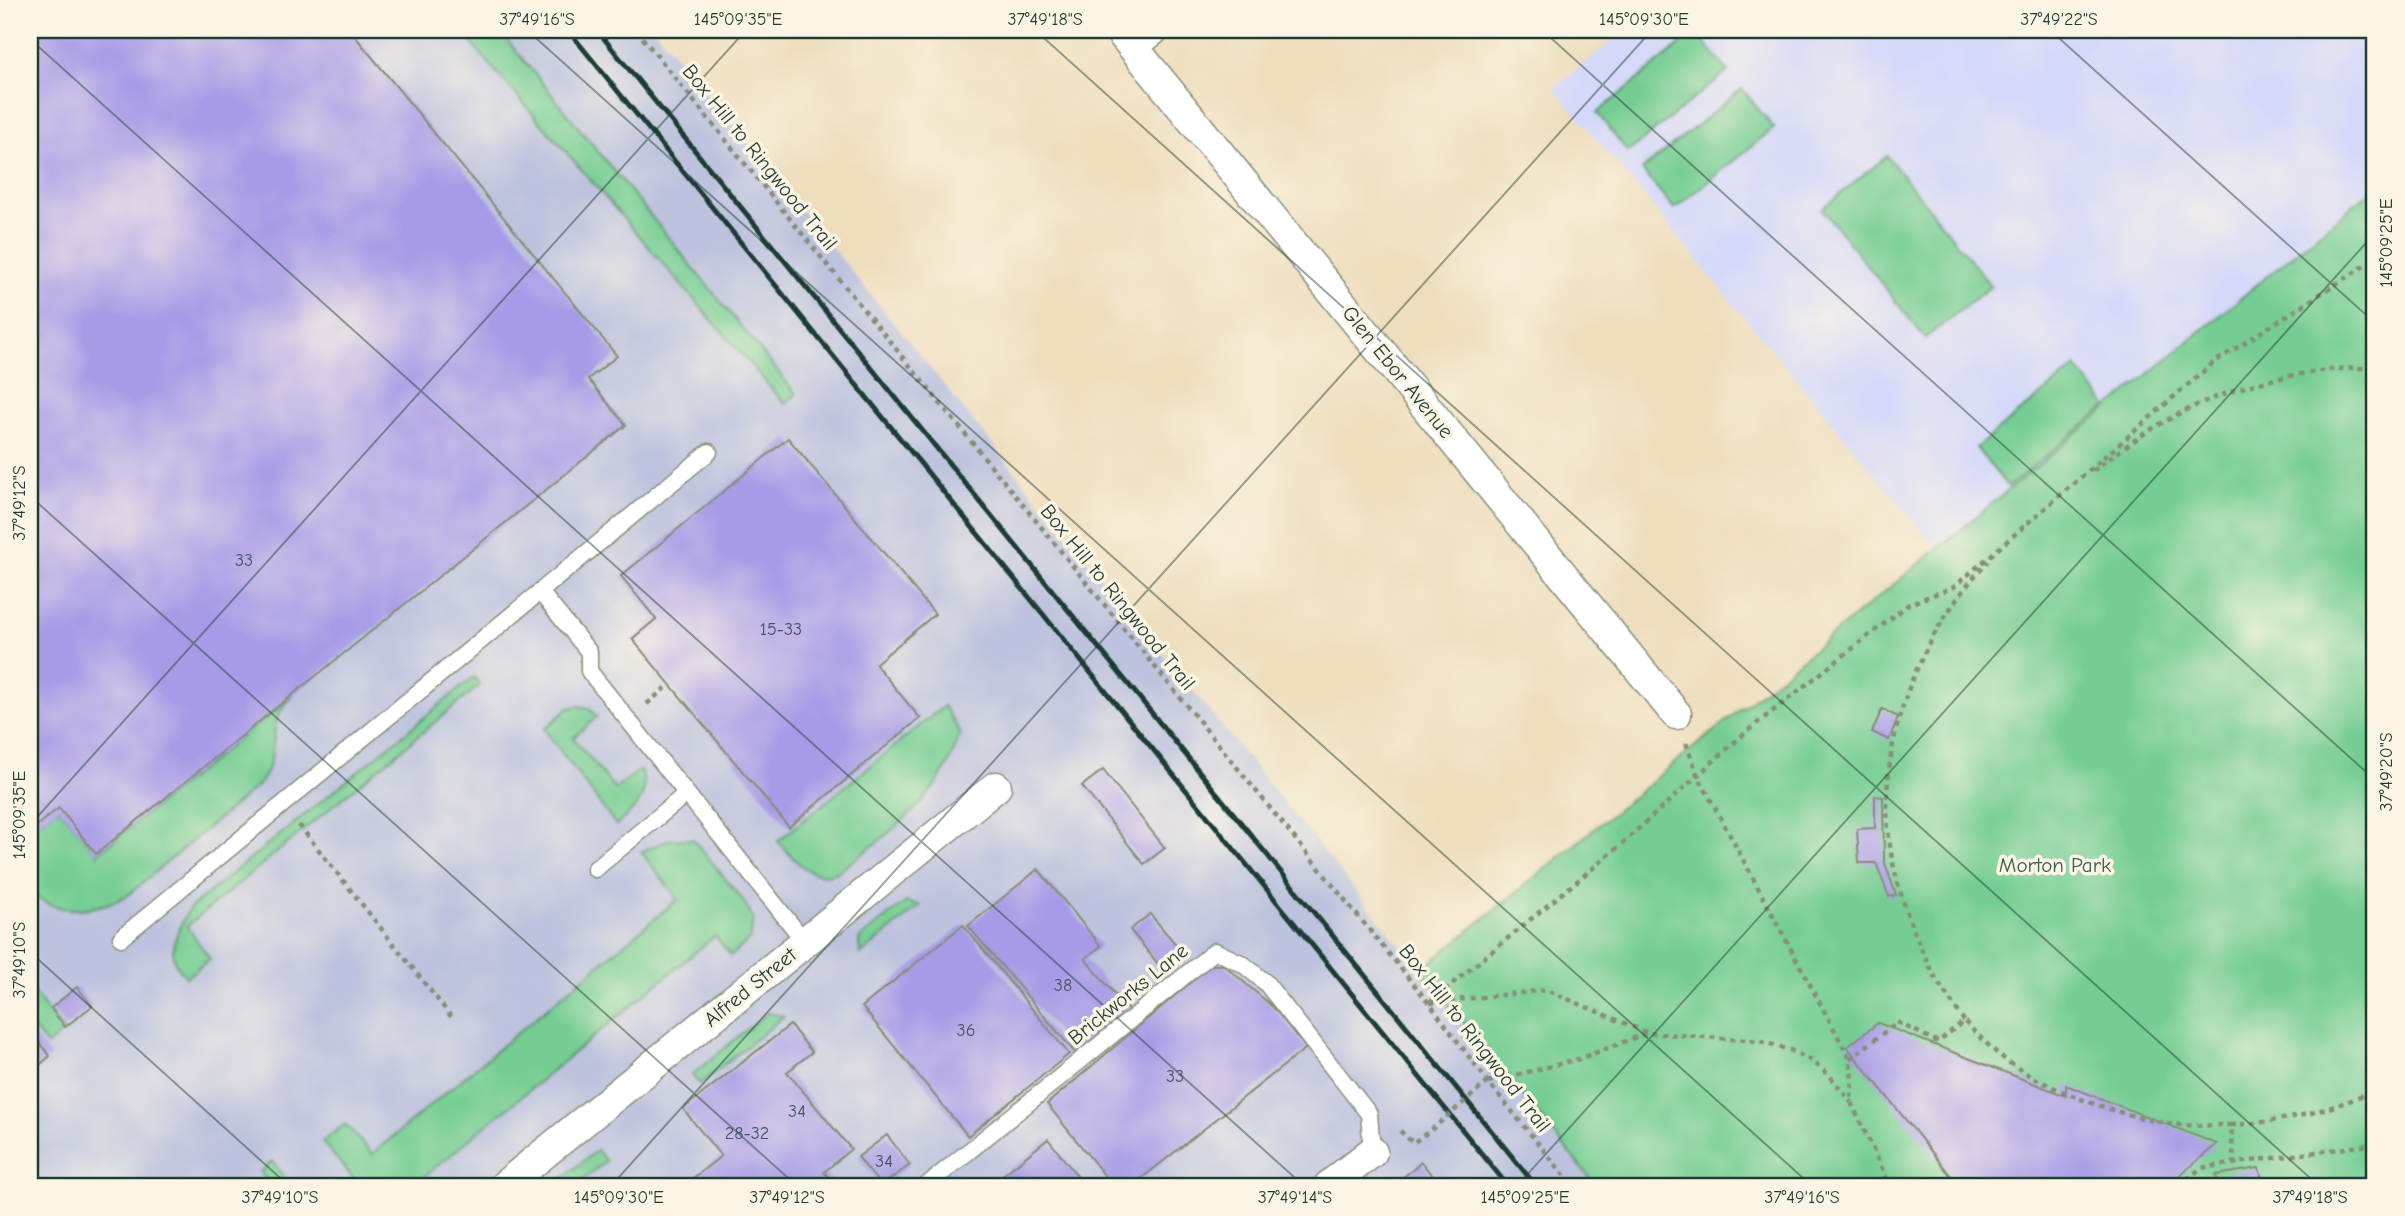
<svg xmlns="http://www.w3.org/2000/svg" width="2405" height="1216" font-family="'Comic Neue',sans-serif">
	<rect width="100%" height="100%" fill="#fcf5e5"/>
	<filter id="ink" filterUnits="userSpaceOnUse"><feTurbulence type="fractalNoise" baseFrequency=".0143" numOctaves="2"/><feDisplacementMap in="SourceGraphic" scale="14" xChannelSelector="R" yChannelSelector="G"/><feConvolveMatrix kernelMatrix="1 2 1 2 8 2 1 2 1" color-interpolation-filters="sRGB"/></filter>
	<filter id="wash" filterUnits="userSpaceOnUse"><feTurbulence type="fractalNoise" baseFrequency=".00686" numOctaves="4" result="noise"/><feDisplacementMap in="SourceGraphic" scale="28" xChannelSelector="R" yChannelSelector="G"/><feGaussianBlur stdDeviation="1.57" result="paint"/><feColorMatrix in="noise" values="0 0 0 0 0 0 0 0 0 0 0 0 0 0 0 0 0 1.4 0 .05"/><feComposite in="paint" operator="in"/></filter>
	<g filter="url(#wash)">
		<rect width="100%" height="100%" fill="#eedebd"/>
		<path fill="#d4d8f9" d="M1625,30h750v157l-438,362 -383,-461z"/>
		<path fill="#bdc3de" d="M30,30h625l941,1156h-1566z"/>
		<g fill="#75cd93" stroke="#4a8564" stroke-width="2">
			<path d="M460,30h39l297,364 -11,10z"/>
			<path d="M1696,32l32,39 -100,81 -31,-39z"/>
			<path d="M1742,89l32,39 -100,81 -32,-39z"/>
			<path d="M1887,156l104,130 -66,52 -103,-129z"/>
			<path d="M2375,187v999h-779l-175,-216 516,-421z"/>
			<path d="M2076,367l31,39 -99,81 -32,-39z"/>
			<path d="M474,677l6,8 -293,241 23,33 -24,18c-3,-4 -8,-9 -11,-14 -7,-17 7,-41 15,-55z"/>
			<path d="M292,696c-5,7 -12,15 -15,23 -7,28 0,45 -21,68l-129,109c-31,15 -69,21 -97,-4v-61l29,-23 38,46z"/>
			<path d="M579,706l10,2 8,9 -24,21 42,51 25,-19c12,25 -5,39 -24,55l-72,-96 25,-21z"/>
			<path d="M944,706l16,26c-14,63 -72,102 -121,139 -26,13 -45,-11 -61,-30z"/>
			<path d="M693,839l49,60 11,19 -3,21 -19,17 -16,-20 -302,250h-53l-38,-44 23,-18 27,30 306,-255 -37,-47 26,-12z"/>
			<path d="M906,902l14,4 -60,49 -1,-16z"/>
			<path d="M30,988l34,44 -17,13 -17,-20z"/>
			<path d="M767,1013l17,3 -84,68 -8,-9z"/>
			<path d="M597,1150l9,11 -30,25h-23z"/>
			<path d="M272,1161l19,25h-20l-11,-14z"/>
		</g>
		<g id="blocks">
			<g fill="#a79be7">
				<path d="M30,30h320l267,326 -29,23 38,46 -530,429 -37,-46 -29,23z"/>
				<path d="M788,438l147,176 -60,50 45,54 -131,109 -157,-188 24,-20 -35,-43z"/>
				<path d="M1882,709l16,8 -9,23 -17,-8z"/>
				<path d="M1103,770l62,78 -21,16 -62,-78z"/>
				<path d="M1875,796l8,1 1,63 12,35 -7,2 -13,-34h-17l-2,-34 18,-1z"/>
				<path d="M1038,869l63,77 -16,13 44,52 -52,44 -109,-129z"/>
				<path d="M1150,914l34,40 -20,17 -34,-41z"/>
				<path d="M963,925l106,129 -101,82 -106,-129z"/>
				<path d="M1211,965h13l49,42 33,41 -174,138h-19l-66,-82z"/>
				<path d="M77,987l15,19 -27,21 -14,-19z"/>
				<path d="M1878,1023l188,73v-11l151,59 -50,42h-208l-112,-139z"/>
				<path d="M790,1025l22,27 -25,20 64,77 -27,23 12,14h-153l38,-30 -38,-47z"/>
				<path d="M30,1031l20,25 -20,17z"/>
				<path d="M887,1135l23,30 -29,21 -23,-29z"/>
				<path d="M1048,1139l37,47h-96z"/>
				<path d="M1421,1162l20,24h-50l24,-18z"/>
				<path d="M30,1168l14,18h-14z"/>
				<path d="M2259,1168l5,18h-44l-4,-11z"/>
			</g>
		</g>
	</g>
	<g filter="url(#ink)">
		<use href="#blocks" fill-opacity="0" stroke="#868e78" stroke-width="2"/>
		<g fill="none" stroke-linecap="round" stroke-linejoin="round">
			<g stroke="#868e78" stroke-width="19">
				<g id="service">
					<path d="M540,592l49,60v19l216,271"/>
					<path d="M595,869l91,-75"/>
					<path d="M121,938l588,-486"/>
					<path d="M926,1186l289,-235 28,13 23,19 103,131 3,38"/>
				</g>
			</g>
			<g stroke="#868e78" stroke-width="33">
				<g id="minor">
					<path d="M1119,30l557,684"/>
					<path d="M1133,46l20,-16"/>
					<path d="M504,1186l492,-399"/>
					<path d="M1329,1186l43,-34"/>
				</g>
			</g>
			<g stroke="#868e78" stroke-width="4.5" stroke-dasharray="5 5" stroke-linecap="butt">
				<path d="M636,30l793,973 59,79 85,104"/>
				<path d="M2093,471c66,-53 124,-82 207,-97 24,-4 51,-8 75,-5"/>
				<path d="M647,704l23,-20"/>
				<path d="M1686,743l11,31 153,285 2,22 -1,21 39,84"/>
				<path d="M299,825l154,194"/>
				<path d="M1429,1003l187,-154 130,-117 163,-128 45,-17 259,-224 162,-104"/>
				<path d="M1430,1003l116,-13 102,43 112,8 30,9 22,11 17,14 22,27"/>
				<path d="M1964,1021c-11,-18 -25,-35 -34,-54 -21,-43 -38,-91 -42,-138 -8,-99 34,-196 100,-268"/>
				<path d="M1850,1059l47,-37 41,20 26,-21c14,14 27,28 43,40 41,30 125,60 176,64 16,1 32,0 48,0l3,39"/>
				<path d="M1488,1082l91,-23 68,-26"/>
				<path d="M2231,1125c49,-3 100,-13 144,-36"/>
				<path d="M1400,1131l13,12 18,-13"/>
				<path d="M2179,1186l22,-18 174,-24"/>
			</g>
			<use href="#service" stroke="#fff" stroke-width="16"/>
			<use href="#minor" stroke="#fff" stroke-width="30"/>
			<g stroke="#1f3d34" stroke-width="5">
				<path d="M568,30l940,1156"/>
				<path d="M597,30l939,1156"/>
			</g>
			<path stroke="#868e78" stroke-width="4.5" stroke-dasharray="5 5" stroke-linecap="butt" d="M1431,1130l57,-48"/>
		</g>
	</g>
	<path fill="none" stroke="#1f3d34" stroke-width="2" stroke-opacity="0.45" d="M527,30l1285,1156M1035,30l1284,1156M1542,30l833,750M2050,30l325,293M30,39l1274,1147M30,496l767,690M30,825l716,-795M30,952l259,234M611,1186l1041,-1156M1517,1186l858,-953"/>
	<g text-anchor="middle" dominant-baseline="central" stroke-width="7" stroke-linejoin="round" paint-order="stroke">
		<g font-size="18" fill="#415461">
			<text x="244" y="560">33</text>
			<text x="781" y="629">15-33</text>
			<text x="1063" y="985">38</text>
			<text x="966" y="1030">36</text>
			<text x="1175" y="1076">33</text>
			<text x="797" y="1111">34</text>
			<text x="747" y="1133">28-32</text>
			<text x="884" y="1161">34</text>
		</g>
		<g font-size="21" fill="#1f3d34" stroke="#fcf5e5">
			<text transform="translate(760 157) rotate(51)">Box Hill to Ringwood Trail</text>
			<text transform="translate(1398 372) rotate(51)">Glen Ebor Avenue</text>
			<text transform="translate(1118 597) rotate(51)">Box Hill to Ringwood Trail</text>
			<text transform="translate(750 987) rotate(-39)">Alfred Street</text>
			<text transform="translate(1128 994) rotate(-39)">Brickworks Lane</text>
			<text transform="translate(1475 1038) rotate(52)">Box Hill to Ringwood Trail</text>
		</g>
		<g font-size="21" fill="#34614c" stroke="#fcf5e5">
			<text x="2055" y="865">Morton Park</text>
		</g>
	</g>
	<rect width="2405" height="1216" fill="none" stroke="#fcf5e5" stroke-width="77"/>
	<rect x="38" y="38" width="2328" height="1140" fill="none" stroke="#1f3d34" stroke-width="2.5"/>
	<g font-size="18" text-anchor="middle" fill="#1f3d34">
		<text x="537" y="25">37°49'16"S</text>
		<text x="738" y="25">145°09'35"E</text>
		<text x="1045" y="25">37°49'18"S</text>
		<text x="1644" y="25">145°09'30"E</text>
		<text x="2059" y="25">37°49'22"S</text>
		<text transform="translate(2386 243) rotate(-90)" y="6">145°09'25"E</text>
		<text transform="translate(19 503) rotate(-90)" y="6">37°49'12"S</text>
		<text transform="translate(2386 772) rotate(-90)" y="6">37°49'20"S</text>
		<text transform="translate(19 815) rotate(-90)" y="6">145°09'35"E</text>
		<text transform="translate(19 960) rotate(-90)" y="6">37°49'10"S</text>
		<text x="280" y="1203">37°49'10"S</text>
		<text x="619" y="1203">145°09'30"E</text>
		<text x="787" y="1203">37°49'12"S</text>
		<text x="1295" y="1203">37°49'14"S</text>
		<text x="1525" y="1203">145°09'25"E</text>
		<text x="1802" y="1203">37°49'16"S</text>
		<text x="2310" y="1203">37°49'18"S</text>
	</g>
</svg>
